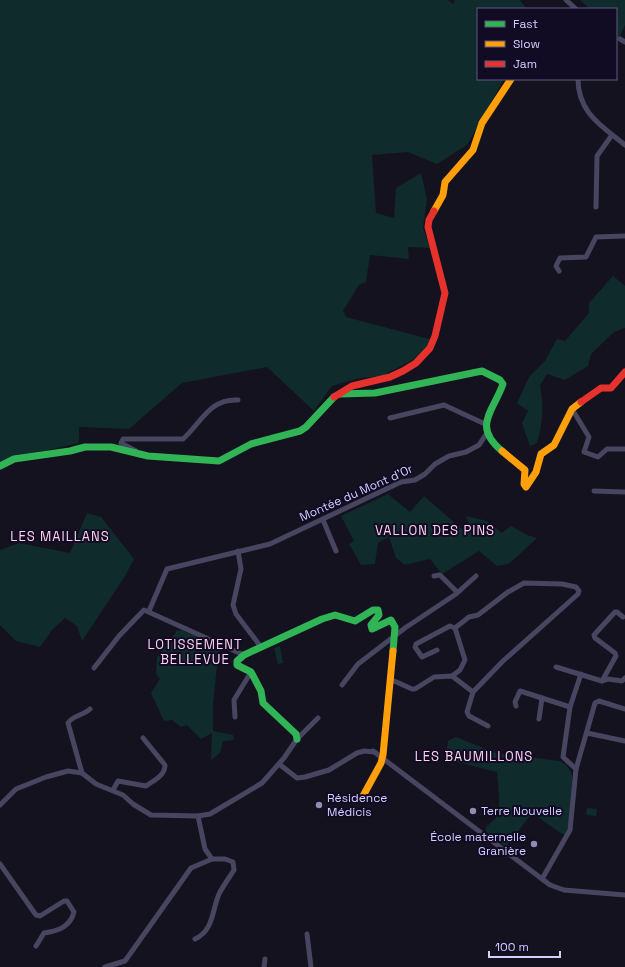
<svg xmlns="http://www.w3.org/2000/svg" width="625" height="967" font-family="'Space Grotesk',sans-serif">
	<rect width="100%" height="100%" fill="#14121e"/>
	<g fill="#0f2b2c">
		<path d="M0,0h448l5,4 2,-4h65l7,9h-49v70h26l-37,66 -30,19 -29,-12 -36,3 4,58 18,5 2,-30 25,-15 6,26 -4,29 7,20 -22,-1 1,12 -39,-4 -4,27 -7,3 -16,26 3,6 87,23 -19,19 -32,17 -22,2 -28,8 -18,25 -47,-44 -85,16 -53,46 -50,-2v16l-79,18z"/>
		<path d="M580,0h45v25l-8,19 -1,-35h-26z"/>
		<path d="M613,276l12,10v42l-11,4 -23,22 -3,12 -23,14 -18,-6 -7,11c4,21 3,37 -3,58l-7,3 -8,-23 6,-12 -11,-8 12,-26 16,-16 12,-22 8,2 24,-28v-10z"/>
		<path d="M388,494l22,18 14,-16 41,36 5,-6 -4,-10 21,5 15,12 9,-7 16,9 10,3 -28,26 -12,2 -18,-15 -37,23 -12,-15 -25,6 -9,-7 -7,-21 -11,6 -3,21 -14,1 -12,-21 5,-3 -13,-25z"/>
		<path d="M87,513l14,4 33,42 -9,17 -43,65 -5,-15 -12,-8 -13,12 -12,17 -24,-6 -16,-16v-75l19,-7 51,10z"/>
		<path d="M182,630l37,16 -6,59v26l20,4 1,5 -11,1 -3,12 -9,7 1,-27 -11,6 -14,-14 -6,2 -9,-7 -8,1 -13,-28 9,-14 -4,-5 1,-17 20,-26z"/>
		<path d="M280,646l3,17 -5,1 -4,-16z"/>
		<path d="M456,737l40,16 64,8c5,3 10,7 12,14 3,13 -2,49 -7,61l-33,-23 -26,34 -20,-15v-5l13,-12v-18l-2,-25 -52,-13 3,-18z"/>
		<path d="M587,808l10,1 -1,7 -10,-1z"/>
	</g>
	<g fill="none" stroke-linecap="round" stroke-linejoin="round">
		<g stroke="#474560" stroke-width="5">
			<path d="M566,0l10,9"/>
			<path d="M620,39l5,3"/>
			<path d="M578,79c0,34 24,47 47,66"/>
			<path d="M596,207l1,-51 15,-21"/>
			<path d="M559,271l-3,-5 4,-8 26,-1 10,-20 29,-1"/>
			<path d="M572,409l17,28 -5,15 14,5 9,-8h18"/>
			<path d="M390,418l54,-13 41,19"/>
			<path d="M136,451l-15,-8 2,-4h60c18,-16 27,-41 55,-39"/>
			<path d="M594,491l31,1"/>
			<path d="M323,520l13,31"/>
			<path d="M238,551l3,18 -8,36 3,9 25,33"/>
			<path d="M434,576l6,-1 17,17"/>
			<path d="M149,611l18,-42 103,-25 131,-62 14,-2 10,-6 10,-10 14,-8 17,-4 13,-7 8,-12"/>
			<path d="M437,650l-15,7 -7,-10 1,-3 34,-18 5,2"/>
			<path d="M556,667l46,14 6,-2 14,2 3,-3"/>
			<path d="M94,668l25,-32 25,-26 100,45"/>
			<path d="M452,676l8,-6 5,-10 -10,-32 14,-11 9,-2 30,-23 16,-9 38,1 14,3 3,4 -1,3 -75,67 -30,31 -6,20 2,4 19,10"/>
			<path d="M392,680l20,9h3l19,-12 18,-1 21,16"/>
			<path d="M602,681l14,-25 -1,-3 -20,-15 -1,-3 21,-23h2l6,5"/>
			<path d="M342,685l16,-21 47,-36 51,-34 20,-18"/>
			<path d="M516,706l-1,-4 5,-11 50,16"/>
			<path d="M235,717l-1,-17 17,-28"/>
			<path d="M539,719l3,-21"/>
			<path d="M587,733l38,8"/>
			<path d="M373,751l177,134 14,5 61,5"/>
			<path d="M279,764l18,14 8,-1 24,-7 28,-17 7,-2 11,1"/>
			<path d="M576,769l19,-66 4,-2 26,8"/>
			<path d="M82,773l-14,-50c4,-7 16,-8 22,-14"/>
			<path d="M113,790l5,-9 28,5c8,-6 19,-10 19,-21l-22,-27"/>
			<path d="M0,805l16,-16 30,-12 22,-6 14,2 14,11 27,11 10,9 18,11 47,1 12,-2 52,-31 22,-25 13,-19 21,-21"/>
			<path d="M198,816l7,33 7,10"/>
			<path d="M0,864l36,51 4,1 24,-15h3l7,11c-4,15 -16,19 -30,21l-8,13"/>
			<path d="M542,879l28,-49 6,-61 -13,-12 7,-50 11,-33"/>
			<path d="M307,934l4,33"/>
			<path d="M105,967l20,-6 66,-93 21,-9h13l8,3 1,8c-5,8 -11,16 -15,24 -7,16 -5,36 -24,45"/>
			<path d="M264,967l1,-8"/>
		</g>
		<g stroke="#30b455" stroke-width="7">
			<path d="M340,394l35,-1 107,-22 18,9 3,4c-10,28 -31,42 -1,67"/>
			<path d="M0,466l14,-7 56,-8 15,-4h26l37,9 71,5 32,-17 49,-13 6,-4 28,-30"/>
			<path d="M297,739l-1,-5 -33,-31 -2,-12 -10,-19 -14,-7v-4l7,-6 78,-36 13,-4 20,6 18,-11h5l1,5 -8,10 1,4 19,-9 4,7 -2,24"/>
		</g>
		<g stroke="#ff9f0a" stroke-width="7">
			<path d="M434,211l9,-16 2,-13 28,-32 9,-27 29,-44"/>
			<path d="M502,451l23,19 -1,14 2,3 10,-15 5,-18 13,-9 18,-36 9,-7"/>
			<path d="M363,796l18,-33 2,-8 10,-104"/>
		</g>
		<g stroke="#e5322d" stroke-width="7">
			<path d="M334,397l18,-11 38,-9 13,-6 13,-8 14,-15 5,-12 10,-43 -17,-66 1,-7 5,-9"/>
			<path d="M581,402l20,-14h10l14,-16"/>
		</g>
	</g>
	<g fill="#918db0" stroke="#110c24" stroke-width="1.5">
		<circle cx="319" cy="805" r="4"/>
		<circle cx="473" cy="811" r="4"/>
		<circle cx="534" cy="844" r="4"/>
	</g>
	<g text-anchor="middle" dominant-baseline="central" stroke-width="4" stroke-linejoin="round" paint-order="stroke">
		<g font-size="12" fill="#d5cfff" stroke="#110c24">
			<text transform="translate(356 493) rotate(-24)">Montée du Mont d'Or</text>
		</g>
		<g font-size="12" fill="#d5cfff" stroke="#110c24" text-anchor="start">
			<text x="327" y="798">Résidence<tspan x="327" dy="14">Médicis</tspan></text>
			<text x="481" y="811">Terre Nouvelle</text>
			<text x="526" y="837" text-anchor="end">École maternelle<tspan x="526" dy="14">Granière</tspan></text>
		</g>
		<g font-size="13" letter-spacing="1" fill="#ffd1ed" stroke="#110c24">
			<text x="435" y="530">VALLON DES PINS</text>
			<text x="60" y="536">LES MAILLANS</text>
			<text x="195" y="644">LOTISSEMENT<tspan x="195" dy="15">BELLEVUE</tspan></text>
			<text x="474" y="756">LES BAUMILLONS</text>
		</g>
	</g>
	<rect x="477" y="8" width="140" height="72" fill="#110c24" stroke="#5f5a7c"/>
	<rect x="485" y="21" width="20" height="6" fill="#30b455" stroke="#5f5a7c"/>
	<text x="513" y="28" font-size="12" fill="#d5cfff">Fast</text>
	<rect x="485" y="41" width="20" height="6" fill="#ff9f0a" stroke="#5f5a7c"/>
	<text x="513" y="48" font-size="12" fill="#d5cfff">Slow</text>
	<rect x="485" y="61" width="20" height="6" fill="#e5322d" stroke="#5f5a7c"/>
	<text x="513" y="68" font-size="12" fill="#d5cfff">Jam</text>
	<path d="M489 951v6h71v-6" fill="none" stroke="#d5cfff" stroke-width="2"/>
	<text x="495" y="951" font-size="12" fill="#d5cfff" stroke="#110c24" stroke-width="3" paint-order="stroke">100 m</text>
</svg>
